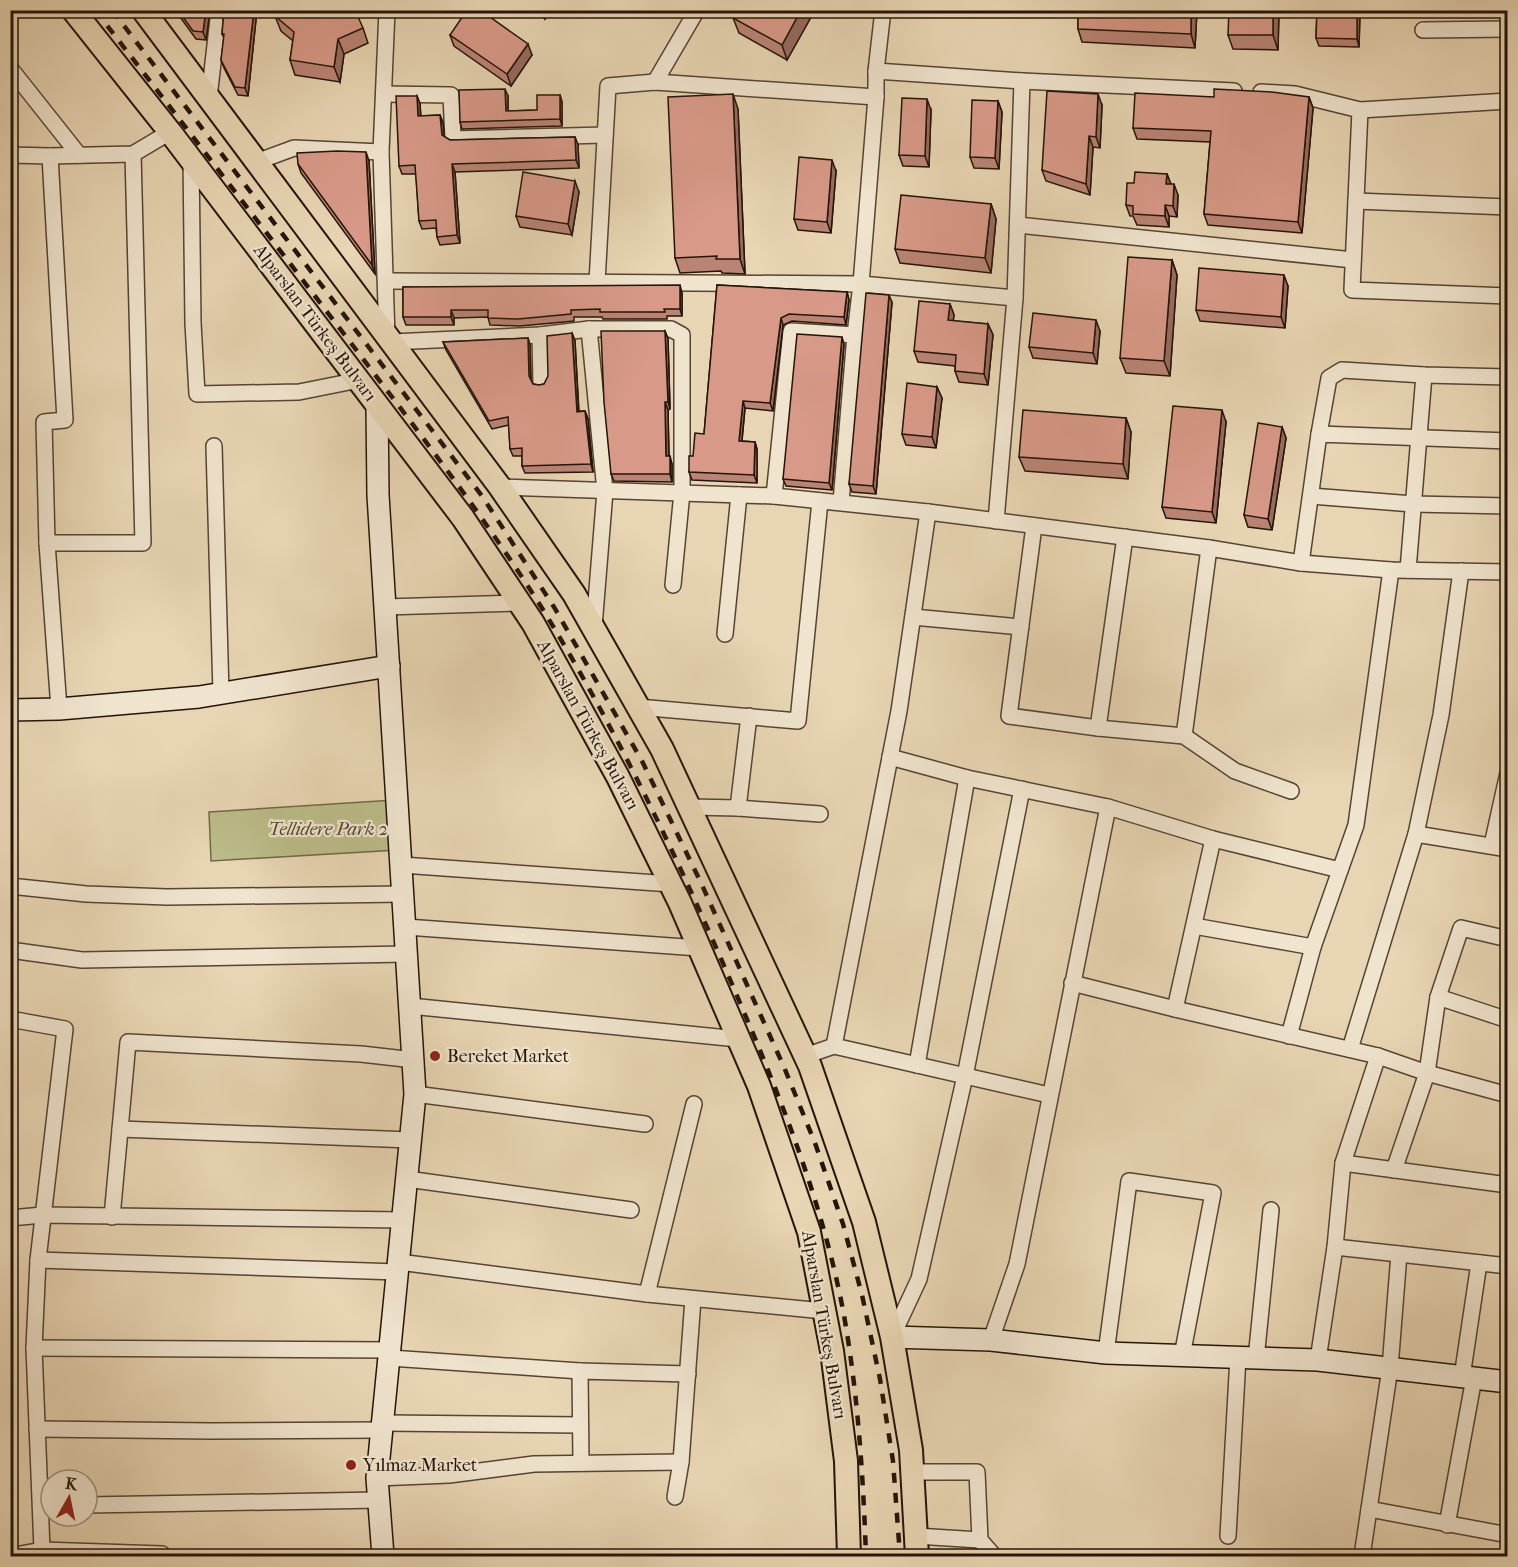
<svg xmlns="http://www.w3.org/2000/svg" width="1518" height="1567" font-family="'IM FELL French Canon',serif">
	<rect width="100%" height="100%" fill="#e8d5b3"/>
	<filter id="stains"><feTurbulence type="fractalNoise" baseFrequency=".00333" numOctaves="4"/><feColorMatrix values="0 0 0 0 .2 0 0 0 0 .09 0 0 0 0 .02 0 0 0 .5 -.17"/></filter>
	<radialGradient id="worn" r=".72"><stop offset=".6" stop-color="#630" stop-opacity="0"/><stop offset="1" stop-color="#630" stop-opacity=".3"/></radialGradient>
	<path fill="#bbbc89" stroke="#706849" stroke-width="1.5" d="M394,800l4,50 -187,11 -2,-49z"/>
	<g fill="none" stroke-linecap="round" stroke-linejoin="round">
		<g stroke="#554434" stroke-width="18">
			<g id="street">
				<path d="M387,10l-6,142 6,185"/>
				<path d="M1423,30l85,-1"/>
				<path d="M10,68l69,87"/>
				<path d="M876,71l7,-61"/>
				<path d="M655,82l42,-72"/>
				<path d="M1261,92l34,2 65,16 148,-9"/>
				<path d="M384,94l67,1 2,44 152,-4"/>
				<path d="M876,97l-15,187 154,14"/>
				<path d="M209,98l10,-88"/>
				<path d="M1360,110l-8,180 156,6"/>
				<path d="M10,155l40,1 83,-2 37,-22"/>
				<path d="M50,156l15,264 -21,2 3,121 12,166"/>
				<path d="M191,159l2,164 4,71 102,-2 60,-12"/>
				<path d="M256,162l38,-14 87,4"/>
				<path d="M1356,201l152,6"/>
				<path d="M1018,225l335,35"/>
				<path d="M386,281l475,3 -6,51 -14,167"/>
				<path d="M597,282l11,-196 47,-4 221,15v-26l146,10 212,10"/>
				<path d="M589,329l16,162 -11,136"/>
				<path d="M540,335l1,48"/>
				<path d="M392,342l148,-7 49,-6h82l11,6v157l-9,93"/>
				<path d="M1319,434l10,-56 13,-8 82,5 84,2"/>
				<path d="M214,446l7,247"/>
				<path d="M500,487l274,9 154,16 281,36 92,15 90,7 117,2"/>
				<path d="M774,496l17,-165 64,4"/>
				<path d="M1311,496l102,8 95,2"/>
				<path d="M928,512l-29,199 -65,335 215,49"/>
				<path d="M996,521l19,-223 7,-217"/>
				<path d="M1034,526l-25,190 89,12 86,8 51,35 56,20"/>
				<path d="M47,543h96l-10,-389"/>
				<path d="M1301,563l18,-129 189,7"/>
				<path d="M1408,570l16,-195"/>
				<path d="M385,607l134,-4"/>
				<path d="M913,617l108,10"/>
				<path d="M725,634l14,-139"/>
				<path d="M638,707l160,14 22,-220"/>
				<path d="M1098,728l27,-191"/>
				<path d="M1184,736l25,-188"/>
				<path d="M890,757l77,21 141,29 105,32 127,31"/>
				<path d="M690,807l48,1 11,-92"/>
				<path d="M738,808l82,6"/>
				<path d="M1416,834l92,15"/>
				<path d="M1492,845l16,-72"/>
				<path d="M402,865l269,19"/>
				<path d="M10,886l76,8 81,3 237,-3"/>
				<path d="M1194,926l119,21"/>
				<path d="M406,927l293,21"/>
				<path d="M10,950l72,10 325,-6"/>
				<path d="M1072,983l103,26 203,47 49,17 81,22"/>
				<path d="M1438,997l70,23"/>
				<path d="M410,1006l328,33"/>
				<path d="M1175,1009l38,-170"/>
				<path d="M10,1019l55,10 -27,231 -4,88 8,202 -32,6"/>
				<path d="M1289,1036l24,-89 43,-122 35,-255"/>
				<path d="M1350,1049l66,-215 25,-119 20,-144"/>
				<path d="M805,1056l29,-10"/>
				<path d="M917,1065l50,-287"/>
				<path d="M415,1094l230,30"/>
				<path d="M120,1129l291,11"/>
				<path d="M1343,1163l165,22"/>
				<path d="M1394,1170l33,-97 11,-76 23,-69 47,11"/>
				<path d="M407,1179l224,31"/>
				<path d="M112,1217l16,-175 233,12 53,6"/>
				<path d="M10,1218l33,-3 361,5"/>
				<path d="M1335,1247l173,19"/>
				<path d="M38,1260l360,12"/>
				<path d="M399,1262l248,32 177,17"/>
				<path d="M647,1294l47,-190"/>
				<path d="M892,1337l27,-58 46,-203 57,-287"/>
				<path d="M991,1340l26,-76 91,-457"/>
				<path d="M34,1348l356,2"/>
				<path d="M1106,1353l23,-172 84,12 -31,163"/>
				<path d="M390,1358l190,13"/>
				<path d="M1256,1359l15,-149"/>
				<path d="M1318,1360l17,-113 8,-84 35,-107"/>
				<path d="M1462,1377l17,-114"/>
				<path d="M383,1423l197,2"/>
				<path d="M37,1429l174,2 171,-1"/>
				<path d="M581,1463l-1,-92 108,3"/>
				<path d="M912,1472h65l3,68 14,16"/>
				<path d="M377,1478l72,-3 85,-11 147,-2"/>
				<path d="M675,1497l6,-35 12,-163"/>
				<path d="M87,1505l292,-5"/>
				<path d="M1369,1509l139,26"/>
				<path d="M1447,1525l27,-147"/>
				<path d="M916,1536l64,4"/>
				<path d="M1228,1536l10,-179"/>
				<path d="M42,1550l120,4v2"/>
				<path d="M1362,1556l28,-188 9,-114"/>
			</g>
		</g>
		<g stroke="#241409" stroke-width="24">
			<g id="secondary">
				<path d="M377,405l1,90 37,599 -38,384 6,78"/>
				<path d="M10,710l49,-1 140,-12 190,-31"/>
				<path d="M892,1337l99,3 115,13 212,7 190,22"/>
			</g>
		</g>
		<g stroke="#241409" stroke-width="26">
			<g id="primary">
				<path d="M73,10l97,122 293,386 70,105 85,154 62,126 79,183 50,146 23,119 14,110 3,95"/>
				<path d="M143,10l357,477 74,107 88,155 148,317 54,156 28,115 19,113 6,106"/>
			</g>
		</g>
		<use href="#street" stroke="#f0e4ce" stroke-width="15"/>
		<use href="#secondary" stroke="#f0e4ce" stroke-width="21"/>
		<use href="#primary" stroke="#e8d5b3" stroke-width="22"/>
		<g stroke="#241409" stroke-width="4.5" stroke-dasharray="10 10" stroke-linecap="butt">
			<path d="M95,10c87,112 173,225 259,337 66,87 133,173 191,266 69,113 127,233 180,355 48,111 95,223 118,342 15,82 20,164 23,246"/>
			<path d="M112,10l370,486 72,111 88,154 60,124 82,182 31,76 28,81 19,71 18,84 13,82 7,95"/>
		</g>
	</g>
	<g fill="#ba8475" stroke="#241409" stroke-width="1.5">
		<path d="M175,10h35l-4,30 -10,-1z"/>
		<path d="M224,10h33l-9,86 -10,-1 -14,-27 -3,-8 3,-22 -2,-4z"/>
		<path d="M533,10h18l-6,9z"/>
		<path d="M815,10l-28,50 -48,-27 -6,-15z"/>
		<path d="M1078,10h119l-2,38 -113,-6 -4,-13z"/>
		<path d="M1279,10l-1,40 -45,-1 -5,-14z"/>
		<path d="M1317,10h42l1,3 -1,34 -40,-1 -3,-8z"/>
		<path d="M275,16l88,12 5,15 -24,11 -4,28 -45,-7 -5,-15 3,-19 -12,-10z"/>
		<path d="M450,35l82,20 -21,31 -57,-40z"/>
		<path d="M560,95l2,7v24l-100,3 -2,-7 48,-26v15l29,-1z"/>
		<path d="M417,96l3,8 1,12 19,-1 3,8 1,14 6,3 125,-3 3,8 1,23 -124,4 5,71 -20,2 -3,-8 -1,-9 -14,1 -3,-8 -3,-47h-14l-3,-8z"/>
		<path d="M1214,97h95l4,11 -11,125 -94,-8 -4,-11 6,-72 -73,-3 -4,-11z"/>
		<path d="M998,101l4,11 -3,57 -25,-1 -4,-11z"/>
		<path d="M1102,105l-2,43 -7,-1 -3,48 -44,-14 -4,-11z"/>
		<path d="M738,109l7,165 -23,-1 -1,-2 -41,2 -5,-15z"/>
		<path d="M931,110l-2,57 -26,-1 -4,-11z"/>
		<path d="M369,161l6,113 -74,-101 -3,-9z"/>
		<path d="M836,171l-5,62 -33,-3 -4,-11z"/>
		<path d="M1167,174l4,10 7,11 -1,22 -8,-1v11l-32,-2 -4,-9h-3l-4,-11 8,-22z"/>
		<path d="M579,192l-7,43 -52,-8 -4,-11z"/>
		<path d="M991,204l5,15 -5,54 -91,-10 -5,-14z"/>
		<path d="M1172,260l5,15 -7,101 -44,-3 -6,-15z"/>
		<path d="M717,285l130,7 2,8 -3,25 -54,-4 -9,4 -10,86 -28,-3 -3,33 13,1 2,7v34l-65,-3 -3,-8 4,-16 11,-22z"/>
		<path d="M1288,286l-3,42 -85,-7 -4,-11z"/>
		<path d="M403,287l279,6v23h-15v3h-64l-1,-2h-28v4l-54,5 -30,-1 -2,-8 -34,1v7h-48l-3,-8z"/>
		<path d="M892,302l-16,192 -24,-2 -3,-8z"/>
		<path d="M950,304l4,11 -1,6 35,3 5,11 -5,50 -29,-3 -4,-11v-5l-37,-4 -4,-11z"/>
		<path d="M665,331l3,8 2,70 -2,1 1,46 3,8v18l-58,-1 -3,-7z"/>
		<path d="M1100,331l-3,33 -64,-6 -4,-11z"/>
		<path d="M572,333l3,8 4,70h6l3,8 5,53 -68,1 -3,-7v-10h-9l-3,-7 -1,-24 -17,4 -46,-79 -3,-8 85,-4 2,7 1,36 2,3 6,1 5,-1z"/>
		<path d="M844,344l-12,146 -46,-4 -3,-7z"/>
		<path d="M937,387l5,11 -6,50 -30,-3 -4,-11z"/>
		<path d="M1126,418l5,14 -3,47 -103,-8 -6,-14z"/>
		<path d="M1226,422l-10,101 -50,-5 -4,-11z"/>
		<path d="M1282,427l4,11 -14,92 -24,-3 -4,-12z"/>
	</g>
	<g fill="#976b5f" stroke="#241409" stroke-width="1.5">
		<path d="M206,10h4l-4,30 -3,-8z"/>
		<path d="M254,10h3l-9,86 -3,-8z"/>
		<path d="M542,10h9l-6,9z"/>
		<path d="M801,10h14l-28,50 -5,-15z"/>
		<path d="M1191,10h6l-2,38 -4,-14z"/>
		<path d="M1273,10h6l-1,40 -5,-15z"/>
		<path d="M1357,10h2l1,3 -1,34 -2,-8z"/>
		<path d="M338,39l6,15 -4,28 -6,-15z"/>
		<path d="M528,44l4,11 -21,31 -4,-12z"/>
		<path d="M505,89l3,7v23l-2,-8z"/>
		<path d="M733,94l5,15 7,165 -5,-15z"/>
		<path d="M1098,94l4,11 -2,43 -4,-11z"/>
		<path d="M560,95l2,7v24l-2,-7z"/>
		<path d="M417,96l3,8 1,20 -3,-8z"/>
		<path d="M1309,97l4,11 -11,125 -4,-11z"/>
		<path d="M927,99l4,11 -2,57 -4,-11z"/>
		<path d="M998,101l4,11 -3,57 -4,-11z"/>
		<path d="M440,115l3,8 2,21 -3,-9z"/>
		<path d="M1089,136l4,11 -3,48 -4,-11z"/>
		<path d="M575,137l3,8 1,23 -3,-8z"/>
		<path d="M366,152l3,9 6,113 -3,-9z"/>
		<path d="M832,160l4,11 -5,62 -4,-11z"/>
		<path d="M452,164l3,8 5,71 -3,-8z"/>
		<path d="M1167,174l4,11 -5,-1z"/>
		<path d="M575,181l4,11 -7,43 -4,-11z"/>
		<path d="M1174,184l4,11 -1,22 -4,-11z"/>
		<path d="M991,204l5,15 -5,54 -6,-15z"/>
		<path d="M1165,205l4,11v11l-4,-11z"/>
		<path d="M1172,260l5,15 -7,101 -6,-15z"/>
		<path d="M1284,275l4,11 -3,42 -4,-11z"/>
		<path d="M680,285l2,8v23l-2,-7z"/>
		<path d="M847,292l2,8 -3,25 -2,-8z"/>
		<path d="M889,295l3,7 -16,192 -3,-8z"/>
		<path d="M950,304l4,11 -2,16 -4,-11z"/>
		<path d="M451,310l3,8v7l-3,-8z"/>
		<path d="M781,318l2,7 -10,86 -3,-8z"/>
		<path d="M1096,320l4,11 -3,33 -4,-11z"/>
		<path d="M988,324l5,11 -5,50 -4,-11z"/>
		<path d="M665,331l3,8 2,70 -2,-7z"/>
		<path d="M572,333l3,8 4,78 -2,-7z"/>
		<path d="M842,337l2,7 -12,146 -3,-7z"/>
		<path d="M528,338l2,7 1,39 -2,-8z"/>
		<path d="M937,387l5,11 -6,50 -4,-11z"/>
		<path d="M743,401l2,7 -4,41 -2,-8z"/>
		<path d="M665,402l3,8 1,54 -3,-8z"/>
		<path d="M1222,410l4,12 -10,101 -4,-11z"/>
		<path d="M585,411l3,8 5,53 -2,-8z"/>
		<path d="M1126,418l5,14 -3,47 -5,-15z"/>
		<path d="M1282,427l4,11 -14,92 -4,-11z"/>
		<path d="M755,442l2,7v34l-3,-8z"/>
		<path d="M670,456l2,8v18l-2,-8z"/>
	</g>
	<g fill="#d89988" stroke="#241409" stroke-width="1.5">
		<path d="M178,10h28l-3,22 -10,-1z"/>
		<path d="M224,10h30l-9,78 -10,-1 -14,-27 3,-26h-2z"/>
		<path d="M279,10h76l8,18 -25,11 -4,28 -44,-7 4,-28 -19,-16z"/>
		<path d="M467,10h13l48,34 -21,30 -57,-39z"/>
		<path d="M738,10h63l-19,35 -49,-27z"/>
		<path d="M1078,10h113v24l-113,-5z"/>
		<path d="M1229,10h44v25h-45z"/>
		<path d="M1317,10h40v29l-41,-1z"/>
		<path d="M505,89l1,22 31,-1v-15h23v24l-100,3 -1,-32z"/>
		<path d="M1214,89l58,3 37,5 -11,125 -94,-8 7,-83 -78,-3 2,-35 79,4z"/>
		<path d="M1047,91l51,3 -2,43 -7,-1 -3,48 -44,-14z"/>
		<path d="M733,94l7,165h-24l1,-3 -42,2 -7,-161z"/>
		<path d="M396,96h21l1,20 22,-1 2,20 8,5 125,-3 1,23 -124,4 5,71 -20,2 -1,-17 -17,1 -4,-56 -16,1z"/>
		<path d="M902,98l25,1 -2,57 -26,-1z"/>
		<path d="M972,100l26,1 -3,57 -25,-1z"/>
		<path d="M337,151l29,1 6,113 -74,-101 -1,-11z"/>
		<path d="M799,157l33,3 -5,62 -33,-3z"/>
		<path d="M523,172l52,9 -7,43 -52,-8z"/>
		<path d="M1135,172l32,2 -1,10h8l-1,22 -8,-1v11l-32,-2v-8l-7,-1 1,-22h7z"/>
		<path d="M901,195l90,9 -6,54 -90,-9z"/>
		<path d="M1128,257l44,3 -8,101 -44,-3z"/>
		<path d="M1199,268l85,7 -3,42 -85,-7z"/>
		<path d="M680,285v24h-16l1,3h-65v-3l-29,1v4l-53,5 -30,-1v-8h-37v7h-48v-30z"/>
		<path d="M717,285l130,7 -3,25 -55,-3 -8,4 -11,85 -27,-2 -4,40 16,1 -1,33 -65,-3v-16h4l2,-23 9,1z"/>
		<path d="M866,293l23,2 -16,191 -24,-2z"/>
		<path d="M919,301l31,3 -2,16 40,4 -4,50 -29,-3 1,-16 -42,-4z"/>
		<path d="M1033,313l63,7 -3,33 -64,-6z"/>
		<path d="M601,331h64l3,71h-3l1,54h4v18h-59l-7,-72z"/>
		<path d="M572,333l5,79 8,-1 6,53 -69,2v-18l-12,1 -2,-32 -19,4 -46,-79 85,-4 1,38 4,8 6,1 5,-1 4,-8 -1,-40z"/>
		<path d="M797,334l45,3 -13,146 -46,-4z"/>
		<path d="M907,383l30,4 -5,50 -30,-3z"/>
		<path d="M1173,406l49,4 -10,102 -50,-5z"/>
		<path d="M1023,410l103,8 -3,46 -104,-7z"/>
		<path d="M1258,423l24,4 -14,92 -24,-4z"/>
	</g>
	<g fill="#8f2418" stroke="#f0e4ce" stroke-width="2">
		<circle cx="435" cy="1056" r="6"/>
		<circle cx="351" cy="1465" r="6"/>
	</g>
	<g text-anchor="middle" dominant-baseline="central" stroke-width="4.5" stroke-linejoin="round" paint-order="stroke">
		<g font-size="18" fill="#241409" stroke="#f0e4ce">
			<text transform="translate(315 323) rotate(53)">Alparslan Türkeş Bulvarı</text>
			<text transform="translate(588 725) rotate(61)">Alparslan Türkeş Bulvarı</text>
			<text transform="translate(824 1325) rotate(80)">Alparslan Türkeş Bulvarı</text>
		</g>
		<g font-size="18" font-style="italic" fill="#51462f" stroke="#f0e4ce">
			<text x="328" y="829">Tellidere Park 2</text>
		</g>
		<g font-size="18" fill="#241409" stroke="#f0e4ce" text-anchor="start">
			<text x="447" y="1056">Bereket Market</text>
			<text x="363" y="1465">Yılmaz Market</text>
		</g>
	</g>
	<rect width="1518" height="1567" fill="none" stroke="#e8d5b3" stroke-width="36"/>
	<rect x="12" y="12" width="1494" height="1543" fill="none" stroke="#241409" stroke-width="3"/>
	<rect x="18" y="18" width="1482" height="1531" fill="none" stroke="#241409" stroke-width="1.5"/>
	<g transform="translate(69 1498) rotate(9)"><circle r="28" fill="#f0e4ce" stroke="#9e917f" stroke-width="1.5"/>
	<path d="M0-4.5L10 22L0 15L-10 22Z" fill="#8f2418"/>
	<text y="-9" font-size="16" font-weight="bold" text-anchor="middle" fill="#241409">K</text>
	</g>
	<rect width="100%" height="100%" filter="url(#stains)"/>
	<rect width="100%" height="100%" fill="url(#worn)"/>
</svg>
